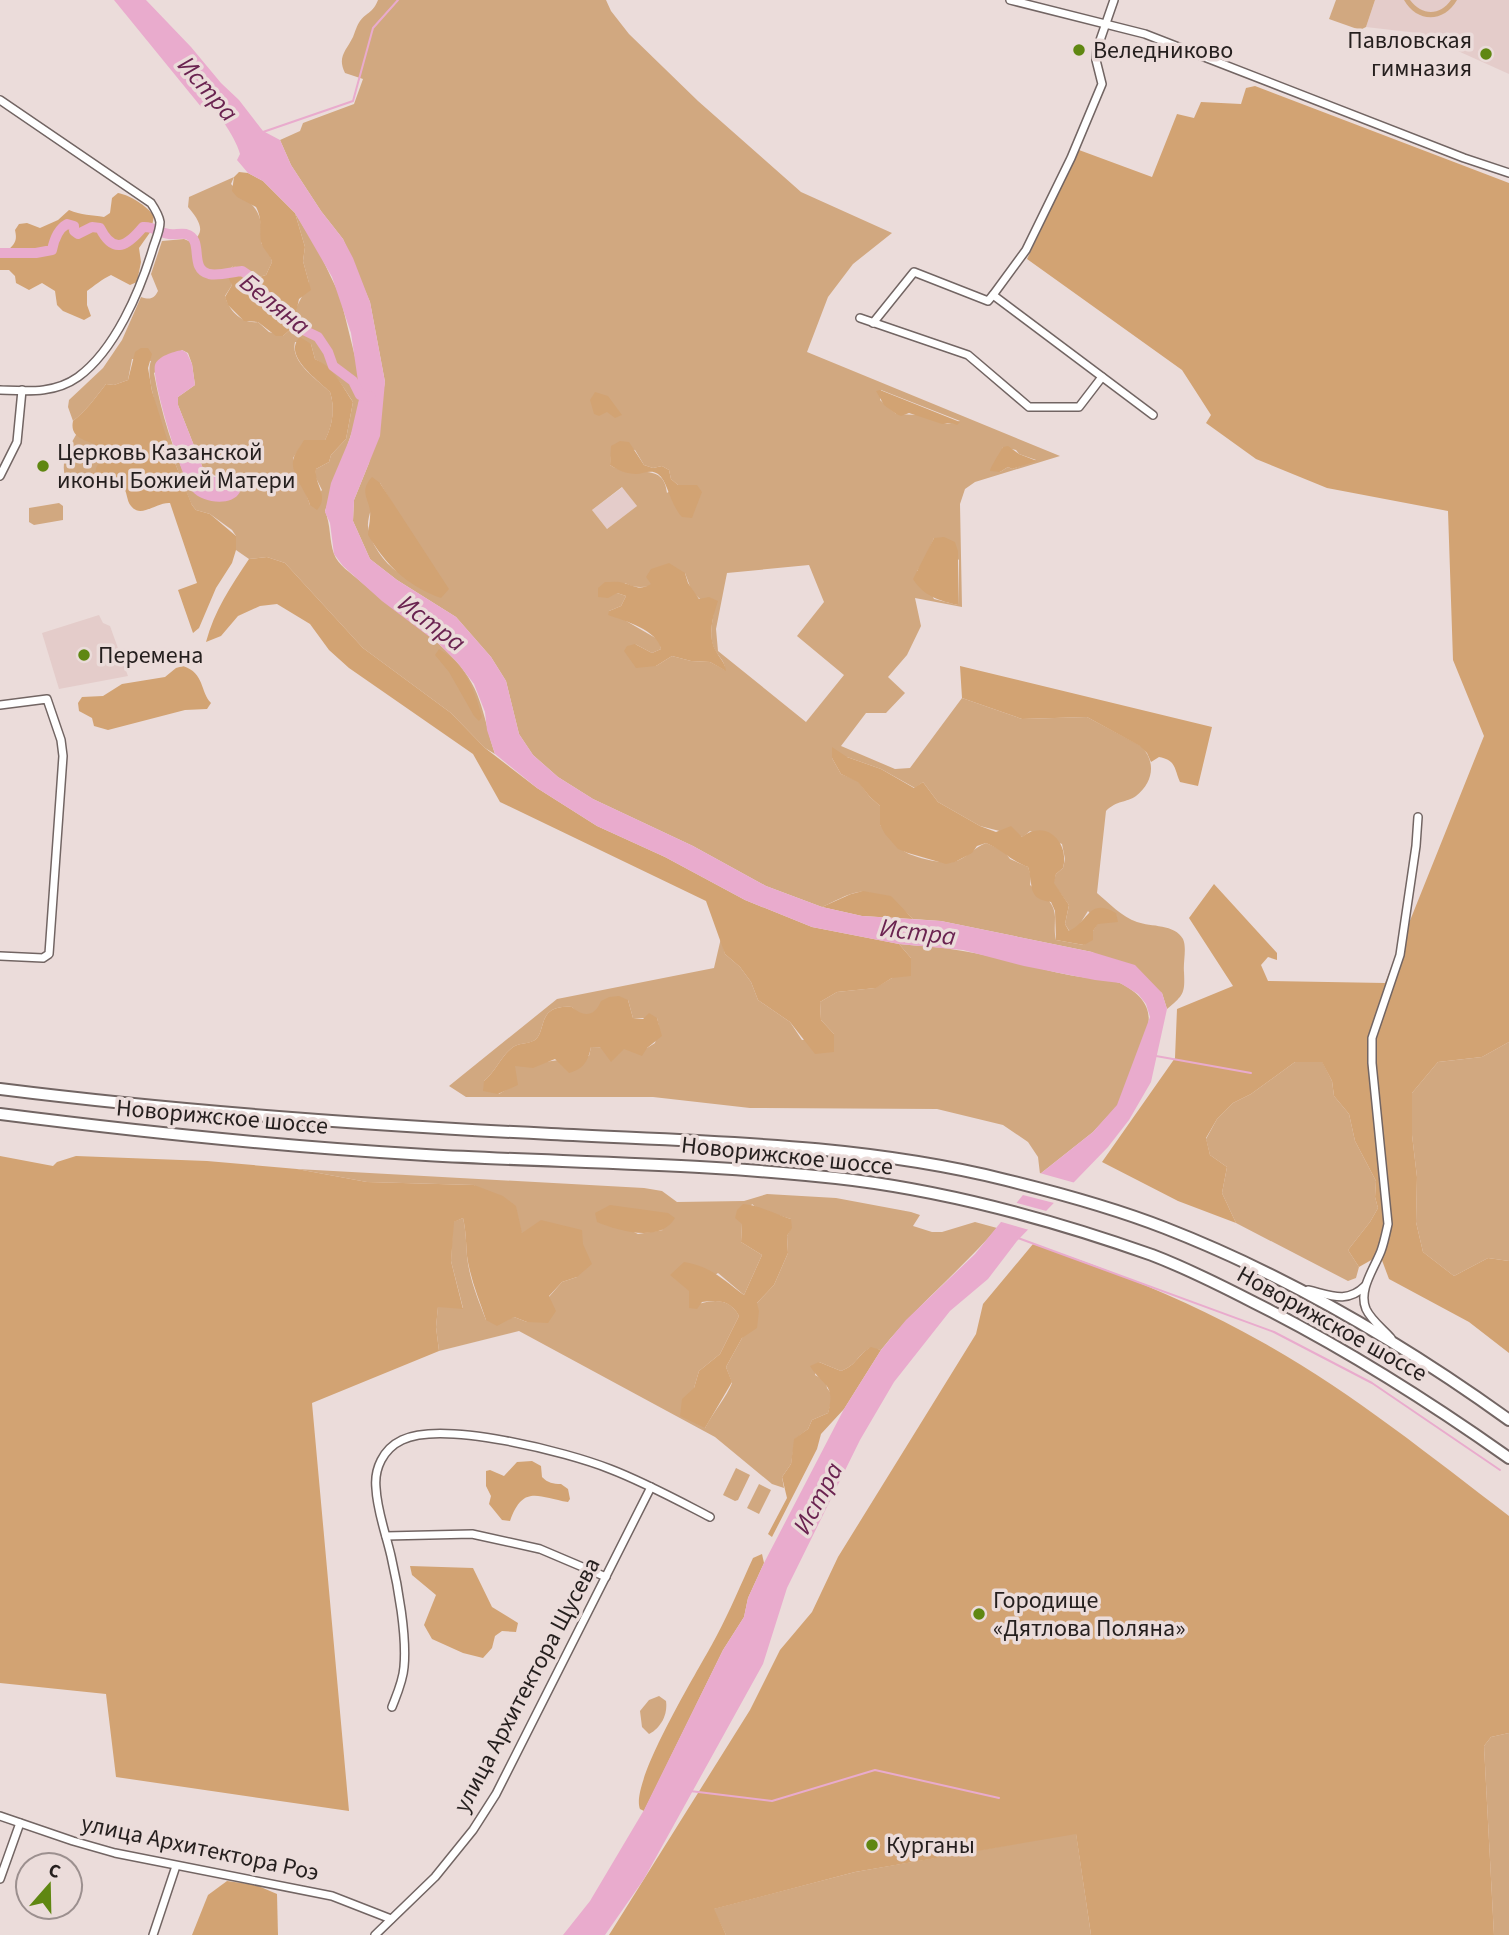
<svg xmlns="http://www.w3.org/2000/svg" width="1509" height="1935" font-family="'Source Sans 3',sans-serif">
	<rect width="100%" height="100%" fill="#ebdcda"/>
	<g fill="#e4ccca">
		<path d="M1375,0h134v74l-91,-41 -52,-6z"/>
		<path d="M623,487l14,19 -30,23 -15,-19z"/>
		<path d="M99,615l4,8 7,3 18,50 -69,13 -17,-56z"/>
	</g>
	<g fill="#d1a880" fill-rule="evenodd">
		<path d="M378,0h228l5,11 18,23 69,67 103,91 91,41 -39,31 -25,33 -21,55 253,104 -85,26 -10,7 -5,15 2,103 -47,-9 6,28 -14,29 -19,22 17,16 -19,20h-20l-25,33 54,23 15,-1 52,-70 60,21 65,-2 54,29c15,15 13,36 -5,50 -10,7 -19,4 -30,15l-9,82c12,10 25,24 40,29 14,5 38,2 46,17 4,9 0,23 1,33 1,21 0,23 -17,37l-5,-16 -70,-41 -151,-31 -28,-2c-9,-11 -39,-29 -54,-27 -13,2 -25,10 -37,15l-56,-21 -73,-40 -100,-47 -35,-22 -25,-22 -14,-21 -13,-53 -15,-24 -35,-40 -59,-37 -27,-21 -17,-38 1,-21 15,-37 16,-81 -15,-80 -27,-63 -22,-28 -30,-46 -11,-25 20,-9 3,-8 51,-19 9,-25 -18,-6c-8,-16 1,-22 8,-36 2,-5 4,-12 7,-16 7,-9 13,-8 18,-21zM881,390l79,31 -13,3 -28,-9 -23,-1 -16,-14zM612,446l23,4 9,15 9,3 9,-2 7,4 2,9 7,6 -11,8c-3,-34 -36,-13 -57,-28zM1003,447l13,3 3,4 17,6 -24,9 -4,-2 -8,5 -6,-9 4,-2zM380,483l20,33 -2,56c-14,-9 -28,-29 -30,-46 -1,-10 9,-32 12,-43zM622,487l15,19 -30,23 -15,-19zM934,538l25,22 -1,45 -24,-6 -17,-28 6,-8zM809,565l15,37 -27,34 47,39 -38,47 -88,-71 -2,-22 11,-56zM685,573l7,19 22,19c-2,12 -5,26 0,37 4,9 11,12 11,22l-15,-8 -19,-1 -19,-5 -16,10 -21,-22 17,9 9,-4 -2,-9 -50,-29 12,-5 5,-10 -9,-3 8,-10c18,11 41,-3 60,-10zM847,757l34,12 34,19 8,-6 15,20 42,24 43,11 7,-6 32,13 3,15 -2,9 -7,6 -3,9 16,22 -4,19 5,8 8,-5 10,-16 10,12 -14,22 -28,-5c-2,-8 -1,-15 -1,-23 0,-16 -14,-23 -25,-32l1,-9 -3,-9 -18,-8 -6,-8 -18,-8c-12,4 -21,17 -33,19 -12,2 -34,-4 -44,-8 -11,-5 -21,-20 -29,-29v-19l-10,-9 -12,-16 -17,-7 -9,-16z"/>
		<path d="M1336,0h39l-9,27 -6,3 -31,-11z"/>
		<path d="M1404,0h6c12,16 30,16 41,0h6c-13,23 -40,23 -53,0z"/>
		<path d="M234,177l-3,7c22,23 33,24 30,59l9,12 2,7 -6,13 -7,2 -5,-5 -21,-6 -5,5 4,14 -7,11c4,15 17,28 33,26l11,10 14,4 10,-9 4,-21 12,-23 -6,-22 2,-14 -10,-34 24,39 21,44 17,69 3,30 -4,25 -31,91c6,14 4,29 9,43 4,11 17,19 26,27 31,27 68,49 96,80 27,30 27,57 39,93l-10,-6 -34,-35 -88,-65 -78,-85 -18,-6 -18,2 -13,-9v-14l-4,-6 -22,-16 -14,-4 -4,-5c-10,-25 -51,-122 -41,-144l-19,-2 -4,21 -14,5 -8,-1c-10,13 -20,27 -33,37l-5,-14 1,-7 34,-32 19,-28 19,-43c9,3 13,2 17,-6l-7,-17 11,-33 22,-2 7,3c17,-10 7,-23 -3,-35l1,-10zM295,342l16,2 4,15c18,10 27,26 38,43l-7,37 -15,16 -2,7 -13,7 -1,7 7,14 -12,15c-5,-17 -13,-28 -17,-47l8,-12 24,-6c8,-15 10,-33 5,-48 -13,-13 -40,-30 -35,-50zM182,350l6,3 4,11 3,21 -17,12v8l26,66 17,7 -29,13c-18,-37 -31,-78 -38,-118z"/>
		<path d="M82,424l54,58 -19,1v5l-46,1c-16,-26 -2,-40 11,-65z"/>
		<path d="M59,503l4,3v14l-29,5 -5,-3v-14z"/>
		<path d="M721,938l4,16 15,13 11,15 7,18 32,22 12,18 32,-6 -13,-14 -1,-18 17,-10 38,-4 17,-10 19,-20 -12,-14c21,2 43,3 64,7 36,6 71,17 106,24 13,3 43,4 53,9 17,9 30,22 26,42l-30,79 -25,27 -53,42 -2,-17 -10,-15 -25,-17 -66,-16 -187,-1 -97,-11h-187l-17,-11 108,-87 157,-31zM628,1000l5,18h24l2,9 -4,16 -8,5 -56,-1 -2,9 -75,10 -5,22 -10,6 -15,-13c12,-10 17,-25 29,-34 6,-4 16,-3 22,-7 12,-9 1,-36 37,-33l7,7 10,1 9,-5z"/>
		<path d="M1509,1042v219l-21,-3 -34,18 -31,-24 -7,-30 1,-45 -5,-42v-42l26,-31 44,-5z"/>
		<path d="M1322,1061l10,20 2,15 15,18 6,27 21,40 -1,16 3,11 -8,14 -22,28 11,17 -3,11 -8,3 -112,-58 -14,-30 5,-26 -17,-12 -4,-16 11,-20 16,-16 18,-9 44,-32z"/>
		<path d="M297,1169l347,19 18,3 15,11 67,-1 23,-7 69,4 75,14 9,3 -7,11 19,6h10l33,-10 22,6c-37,43 -81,78 -116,122l-11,-2c-13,7 -13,17 -29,23l-22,-9 -4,13 11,6 1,7 6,8 -5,17 -16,7 -4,9 -13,10 -4,25 -9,13 2,11 -12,-4 -57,-47 -196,-106 -80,20 -3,-24 2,-21 25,2 -12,-47 2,-39 10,-4c3,13 3,24 4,38 2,22 11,43 19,64l28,-3 13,5 35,-40 15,-5 -55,-44 -48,-48 -107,-3zM752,1204l6,5 33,10v9l-4,8 1,17 -14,32 -17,18 -15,35 -16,29 6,16c-5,13 -19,30 -27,45l-11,-40 5,-17 21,-17 19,-38c-11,-21 -32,-16 -50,-8v-17l29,-18 26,22 18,-40 -21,-13 1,-18zM595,1213l68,17 -25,4z"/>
		<path d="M736,1468l14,7 -12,25 -3,1 -12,-6z"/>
		<path d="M759,1484l12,6 -12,24 -12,-6z"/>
		<path d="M659,1696l7,5c2,13 -5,27 -17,33l-7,-7 -2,-16 9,-11z"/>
		<path d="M1509,1733v202h-15l-10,-189 7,-9z"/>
		<path d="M1076,1833l15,102h-365l-13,-26 142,-37z"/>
	</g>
	<g fill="#d2a373">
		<path d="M1255,86l254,97v859l-27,15 -44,5 -26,31v42l5,42 -1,45 7,30 31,24 34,-18 21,3v92l-40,-31 -80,-43 -9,-24 -21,12 -11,-17 22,-28 8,-14 -3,-11 1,-16 -21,-40 -6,-27 -15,-18 -2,-15 -10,-19h-27l-44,32 -18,9 -16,16 -11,19 4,17 17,12 -5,26 14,30 -58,-22 -76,-39 73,-104 2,-49 56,-23 -44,-68 25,-34 63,69v7l-9,-3 -7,8 7,16 117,2 99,-247 -31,-76 -5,-149 -121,-23 -71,-29 -50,-36 5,-8 -29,-45 -155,-111 52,-109 73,27 25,-63 17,4 7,-16 40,2 5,-16z"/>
		<path d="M239,172l9,1 15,8 32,32 10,34 -2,14 8,29 -12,9 -6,28 -10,9h-7l-18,-14 -14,-1 -16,-16 -3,-8 7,-12c-5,-8 -5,-12 1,-19l22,6 4,5 7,-2 6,-13c-2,-8 -10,-14 -11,-20 -2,-14 2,-21 -5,-35l-19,-10 -5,-6 2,-14z"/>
		<path d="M118,193c12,2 29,13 36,23l-3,15 -12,17 2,14 -4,20 -7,3 -19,-10c-9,4 -17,11 -24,16v14l4,11 -7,4 -21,-9 -6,-6 -2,-14 -13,-8 -13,7 -13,-7 -1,-7 -6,-6h-9v-21h9c7,-6 8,-10 6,-19l4,-6 8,-1 13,5 18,-8 11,-10c12,5 23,5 35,7l6,-4 2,-15z"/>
		<path d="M300,337l11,7 4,15c19,8 27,27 38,43l-7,37 -15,16 -2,7 -13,7c-2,16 14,27 1,41l-7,-5c-4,-14 -19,-31 -17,-44 1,-8 8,-15 11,-21h21c8,-15 10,-33 5,-48 -13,-13 -48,-37 -30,-55z"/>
		<path d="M141,348h7l4,6 -4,14 4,23 21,67 19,47 4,5 14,4 26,22v14l-4,13 -16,25 -17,40 -6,5 -15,-43 19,-7 -27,-80c-14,-1 -29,16 -39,3 -5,-6 -3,-14 -9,-21l-22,-4 -5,-6 1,-7 7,-13 -2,-7c-12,-8 -32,-8 -28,-27 13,-10 23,-24 33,-37l8,1 14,-5 7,-28z"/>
		<path d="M880,390l80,32 -3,3 -5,-2 -10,1 -33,-11 -8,3 -5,-2 -12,-9 -8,-14z"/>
		<path d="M595,392l13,4 14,19 -7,3 -8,-6 -8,4 -5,-2 -4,-14z"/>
		<path d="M620,441l9,1 15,23 9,3 9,-2 7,4 2,9 7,6h19l5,7 -10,26 -10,-1c-13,-14 -14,-36 -24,-43 -8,-5 -14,0 -22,0 -9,0 -19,-4 -26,-9l1,-19z"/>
		<path d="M1008,446l11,8 18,7 -25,8 -4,-2 -8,5 -10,-1c0,-3 10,-19 13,-24z"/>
		<path d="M372,477l8,6 69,106 -8,9c-34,-12 -55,-33 -73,-63 0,-6 2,-12 2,-18 2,-17 -13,-23 2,-40z"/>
		<path d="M944,537l11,5 3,9v54c-18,-4 -35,-9 -45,-26l21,-41z"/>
		<path d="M267,557l18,6 78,85 88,65 34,35 52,40 60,38 68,31 80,43 67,27 87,17 12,14v18l-19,2 -16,10 -39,4 -17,10 1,18 13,14v18l-19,2 -25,-32 -32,-22 -7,-18 -11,-15 -15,-13 -19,-53 -206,-99 -27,-48 -124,-86 -20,-18 -19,-26 -33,-20 -17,2 -22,10 -17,20 -15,6c8,-31 25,-56 43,-83z"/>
		<path d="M669,563l16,10 3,10 11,16 10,-2 9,4c-5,15 -11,35 -2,50 4,8 9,11 10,20l-16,-9 -19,-1 -19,-5 -16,10 -20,2 -12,-17 3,-5 8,-2 17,9 9,-4c-4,-19 -35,-28 -53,-34l1,-4 12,-5 5,-10 -9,-3 -9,5 -10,-1v-9l7,-6c6,0 13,-1 19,1 11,3 15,8 27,1l-5,-7 5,-8z"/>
		<path d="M439,649c26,14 36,42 43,68l-3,4 -5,-5 -25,-44 -14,-17z"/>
		<path d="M183,666c22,7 17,26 28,37l-4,6 -22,1 -77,20 -14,-4 -2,-8 -13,-7 -1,-8 4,-6 21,-1 19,-12 43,-7 11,-9z"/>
		<path d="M960,666l252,61 -14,59 -18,-4c-6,-14 -4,-22 -21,-25l-8,5 -4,-9 -7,-7 -53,-29 -65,2 -60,-21z"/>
		<path d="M832,747l15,10 34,12 33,19 9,-6 15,20 42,24 16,6 15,-6 11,11c24,-19 48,6 41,31l-7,6 -2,9 15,22 -4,19 4,7c20,-9 19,-34 47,-18l2,9 -20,2 -5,7v9l-9,5 -28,-5 -1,-29 -4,-9c-25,-3 -17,-17 -23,-35 -17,-6 -25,-17 -42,-24l-9,3 -5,7 -17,9 -9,2 -38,-11 -10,-4 -13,-15 -5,-9v-19l-10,-9 -12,-15 -17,-8 -9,-16z"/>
		<path d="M863,891l28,5 22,23 -51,-3 -40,-9 29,-13z"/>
		<path d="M619,996l9,4 5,18 10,1 6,-6 8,5 5,18 -15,12 -5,8 -18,-7 -13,13 -11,-15h-9c-3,14 -7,22 -22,26l-14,-14 -22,9 -18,-2 3,19 -20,9 -15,-3 1,-10c12,-10 17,-25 29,-34 6,-4 15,-3 22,-7 12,-9 1,-36 37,-33 12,11 23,9 29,-6l8,-4z"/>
		<path d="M0,1156l53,10 4,-4 19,-6 131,5 90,8 70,13 107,3 29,11 13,10 6,27 19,-13 41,10 1,14 9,20 -15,13 -15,5 -13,14 7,15 -8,12 -21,-1 -13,-5 -17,9 -11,-6c-7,-21 -16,-42 -19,-64 -1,-13 -1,-25 -4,-38l-9,4 -3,39 12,48 -25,-2 -2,20 3,24 -127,52 37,408 -233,-34 -10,-83 -106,-11z"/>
		<path d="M743,1204c13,0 34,11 48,15l1,9 -5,8 1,17 -14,32 -17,18 2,8 -2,17 -15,10 -16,29 6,15 -27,46 -25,-12 2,-17 12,-11 5,-17 21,-17 19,-38c-9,-16 -21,-16 -37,-14l-5,7 -8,-1v-17l-19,-16 14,-13c27,4 39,18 60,33l18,-40 -21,-13 1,-18 -7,-6 2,-8z"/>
		<path d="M610,1205l58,8 7,5c-14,25 -57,13 -78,4l-2,-9z"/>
		<path d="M1033,1244c78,26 157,57 229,98 88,49 167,113 247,174v217l-18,4 -7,9 10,189h-403l-15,-101 -221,38 -141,37 12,26h-117l141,-225 30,-60 32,-38 26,-55 138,-223 7,-30z"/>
		<path d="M871,1347l10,3 -37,59 -23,25 -4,15 -45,88 -4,-3 19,-36 -5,-21 9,-13 3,-25 14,-10 4,-9 16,-7c8,-30 -5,-26 -18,-47l9,-4 22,9c16,-6 16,-16 30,-24z"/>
		<path d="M532,1461l9,5 1,11c6,6 11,7 19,7l7,5 2,10 -2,3c-30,-5 -45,-18 -58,19l-8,-1 -13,-16 2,-8 -5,-10v-15l4,-1 14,6 13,-14z"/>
		<path d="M762,1554l2,9 -16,35 -4,19 -21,33 -79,161 -4,-2c-11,-27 61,-143 76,-172 14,-26 25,-53 37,-79z"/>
		<path d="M410,1566l63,2 19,39 26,16 -2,9 -14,-1 -7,5 -3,12 -9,10 -20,-5 -31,-14 -8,-14 12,-30 -24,-20z"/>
		<path d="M227,1881l29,4 21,9 1,41h-86l16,-40z"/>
	</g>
	<g fill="#e9abcd">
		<path d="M114,0h32l45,47 30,36 18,17 24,31 17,9 11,25 30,46 22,28 10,19 17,44 15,80 -5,54 -26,64 -1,21 17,38 27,21 59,37 35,40 15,24 13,53 14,21 25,22 35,22 100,47 73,40 56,21 40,9 79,5 151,31 43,13 27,28 5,16 -16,73 -22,38 -21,27 -91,94 -29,38 -38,32 -56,71 -34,58 -73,148 -24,76 -119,215 -39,56h-42l27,-34 54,-91 79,-160 21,-33 4,-19 16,-35 80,-154 37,-59 25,-30 69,-66 65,-80 53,-42 24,-27 33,-88 -4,-13 -8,-10 -18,-11 -25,-3 -71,-14 -61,-16 -64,-6 -87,-17 -67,-27 -80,-43 -68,-31 -60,-38 -42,-34 -8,-24 -2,-18 -11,-28 -17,-22 -18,-18 -57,-43 -39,-35 -9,-12 -4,-31 -5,-11 6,-29 19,-45 10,-43 -9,-62 -19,-56 -37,-64 -32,-32 -15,-8 -11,-13 3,-6c-2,-11 -22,-44 -31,-48l-7,2z"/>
		<path d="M182,350l5,3 5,11 3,21 -17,12v8l26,66 10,6h14l12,15c-8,15 -38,11 -48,-1 -10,-12 -41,-112 -37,-126 3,-9 18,-13 27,-15z"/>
	</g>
	<g fill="#ebdcda">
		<path d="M1036,1172l43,12 -21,20 -39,-10z"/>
		<path d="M1013,1202l37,10 -17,19 -35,-10z"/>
	</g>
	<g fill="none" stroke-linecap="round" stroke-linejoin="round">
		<g stroke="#e9abcd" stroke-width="2">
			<path d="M263,132l90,-31 20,-73 25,-28"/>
			<path d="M1156,1056l95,17"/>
			<path d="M1018,1238l256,94 98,51 128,87"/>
			<path d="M690,1791l82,10 103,-31 124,28"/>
		</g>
		<path stroke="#e9abcd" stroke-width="10" d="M0,253h36l16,-3c2,-10 6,-21 15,-26l7,2v5l4,3 14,-7 8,1c14,28 28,17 43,-1 11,-1 16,6 26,7 5,1 11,-1 17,0 19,5 2,35 23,40 10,2 23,-2 33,-3l12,8 5,12 15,10 19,24 25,12 10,15 5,14 20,15 7,14 11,2"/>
		<g stroke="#726563" stroke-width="10">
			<g id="minor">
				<path d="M1010,0l135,34 319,124 45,15"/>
				<path d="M0,100l151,103c4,6 8,12 9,19 0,9 -5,19 -7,26 -13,43 -38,102 -75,129 -24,17 -51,14 -78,13"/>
				<path d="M993,295l160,120"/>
				<path d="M860,318l108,37 61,52h50l23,-30"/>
				<path d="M873,323l41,-51 74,29 5,-6 33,-45 45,-92 31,-74 -6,-24 1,-11 17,-49"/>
				<path d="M0,476l17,-34 5,-52"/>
				<path d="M0,705l47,-6 14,41 2,16 -14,198 -6,4 -43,-2"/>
				<path d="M1308,1290c22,5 39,14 57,-4"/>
				<path d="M1391,1338c-8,-9 -20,-18 -25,-29 -8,-19 8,-40 15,-58 3,-8 5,-18 7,-27l-16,-161v-25l28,-83 16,-109 2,-29"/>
				<path d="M386,1536l86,-2 68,15 66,28"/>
				<path d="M392,1707c5,-13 11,-26 12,-40 3,-31 -6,-81 -13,-111 -5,-22 -14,-45 -15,-68 -2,-19 7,-39 26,-48 41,-20 165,12 208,29 34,13 67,31 100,48"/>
				<path d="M0,1816l73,25 42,12 217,43 59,23"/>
				<path d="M0,1879l20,-56"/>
				<path d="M153,1935l23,-69"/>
				<path d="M375,1935l60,-58 38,-47 23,-36 155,-307"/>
			</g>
		</g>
		<g stroke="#726563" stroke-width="14">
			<g id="highway">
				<path d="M0,1089c183,23 367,36 551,45 152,8 307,9 455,46 53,13 108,28 159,48 123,48 237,115 344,192"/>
				<path d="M0,1114c142,18 283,33 426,41 142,8 285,8 427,25 101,13 203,41 299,75 34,13 68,30 101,47 90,45 174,98 256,156"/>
			</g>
		</g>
		<use href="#minor" stroke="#fff" stroke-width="7"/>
		<use href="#highway" stroke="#fff" stroke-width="10"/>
	</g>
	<g fill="#5f8711" stroke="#ebdcda" stroke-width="2.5">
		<circle cx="1079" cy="50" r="7"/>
		<circle cx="1486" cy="54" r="7"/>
		<circle cx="43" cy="466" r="7"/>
		<circle cx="84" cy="655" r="7"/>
		<circle cx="979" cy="1614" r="7"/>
		<circle cx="872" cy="1845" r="7"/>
	</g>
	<g text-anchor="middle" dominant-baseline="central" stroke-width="7" stroke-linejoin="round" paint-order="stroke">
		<g font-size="24" fill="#251f1e" stroke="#ebdcda" text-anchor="start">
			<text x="1472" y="40" text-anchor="end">Павловская<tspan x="1472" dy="28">гимназия</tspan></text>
			<text x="1093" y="50">Веледниково</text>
			<text x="57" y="452">Церковь Казанской<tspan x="57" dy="28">иконы Божией Матери</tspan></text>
			<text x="98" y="655">Перемена</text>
			<text x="993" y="1600">Городище<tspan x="993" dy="28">«Дятлова Поляна»</tspan></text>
			<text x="886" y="1845">Курганы</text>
		</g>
		<g font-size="24" fill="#251f1e" stroke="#ebdcda">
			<text transform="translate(222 1117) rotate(5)">Новорижское шоссе</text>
			<text transform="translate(787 1156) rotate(6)">Новорижское шоссе</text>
			<text transform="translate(1332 1324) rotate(29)">Новорижское шоссе</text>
			<text transform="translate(527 1685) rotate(-62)">улица Архитектора Щусева</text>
			<text transform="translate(200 1848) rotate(12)">улица Архитектора Роэ</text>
		</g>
		<g font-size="26" font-style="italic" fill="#6a2350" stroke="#ebdcda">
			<text transform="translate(208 89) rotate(49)">Истра</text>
			<text transform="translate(275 304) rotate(39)">Беляна</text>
			<text transform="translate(432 623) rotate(37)">Истра</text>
			<text transform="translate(918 932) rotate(7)">Истра</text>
			<text transform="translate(818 1498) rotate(-62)">Истра</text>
		</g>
	</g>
	<g transform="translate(49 1886) rotate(20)"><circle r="33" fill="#ebdcda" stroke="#9c908f" stroke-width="2"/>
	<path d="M0-5L12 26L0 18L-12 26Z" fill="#5f8711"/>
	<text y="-10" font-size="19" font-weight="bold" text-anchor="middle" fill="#251f1e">С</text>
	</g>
</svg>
